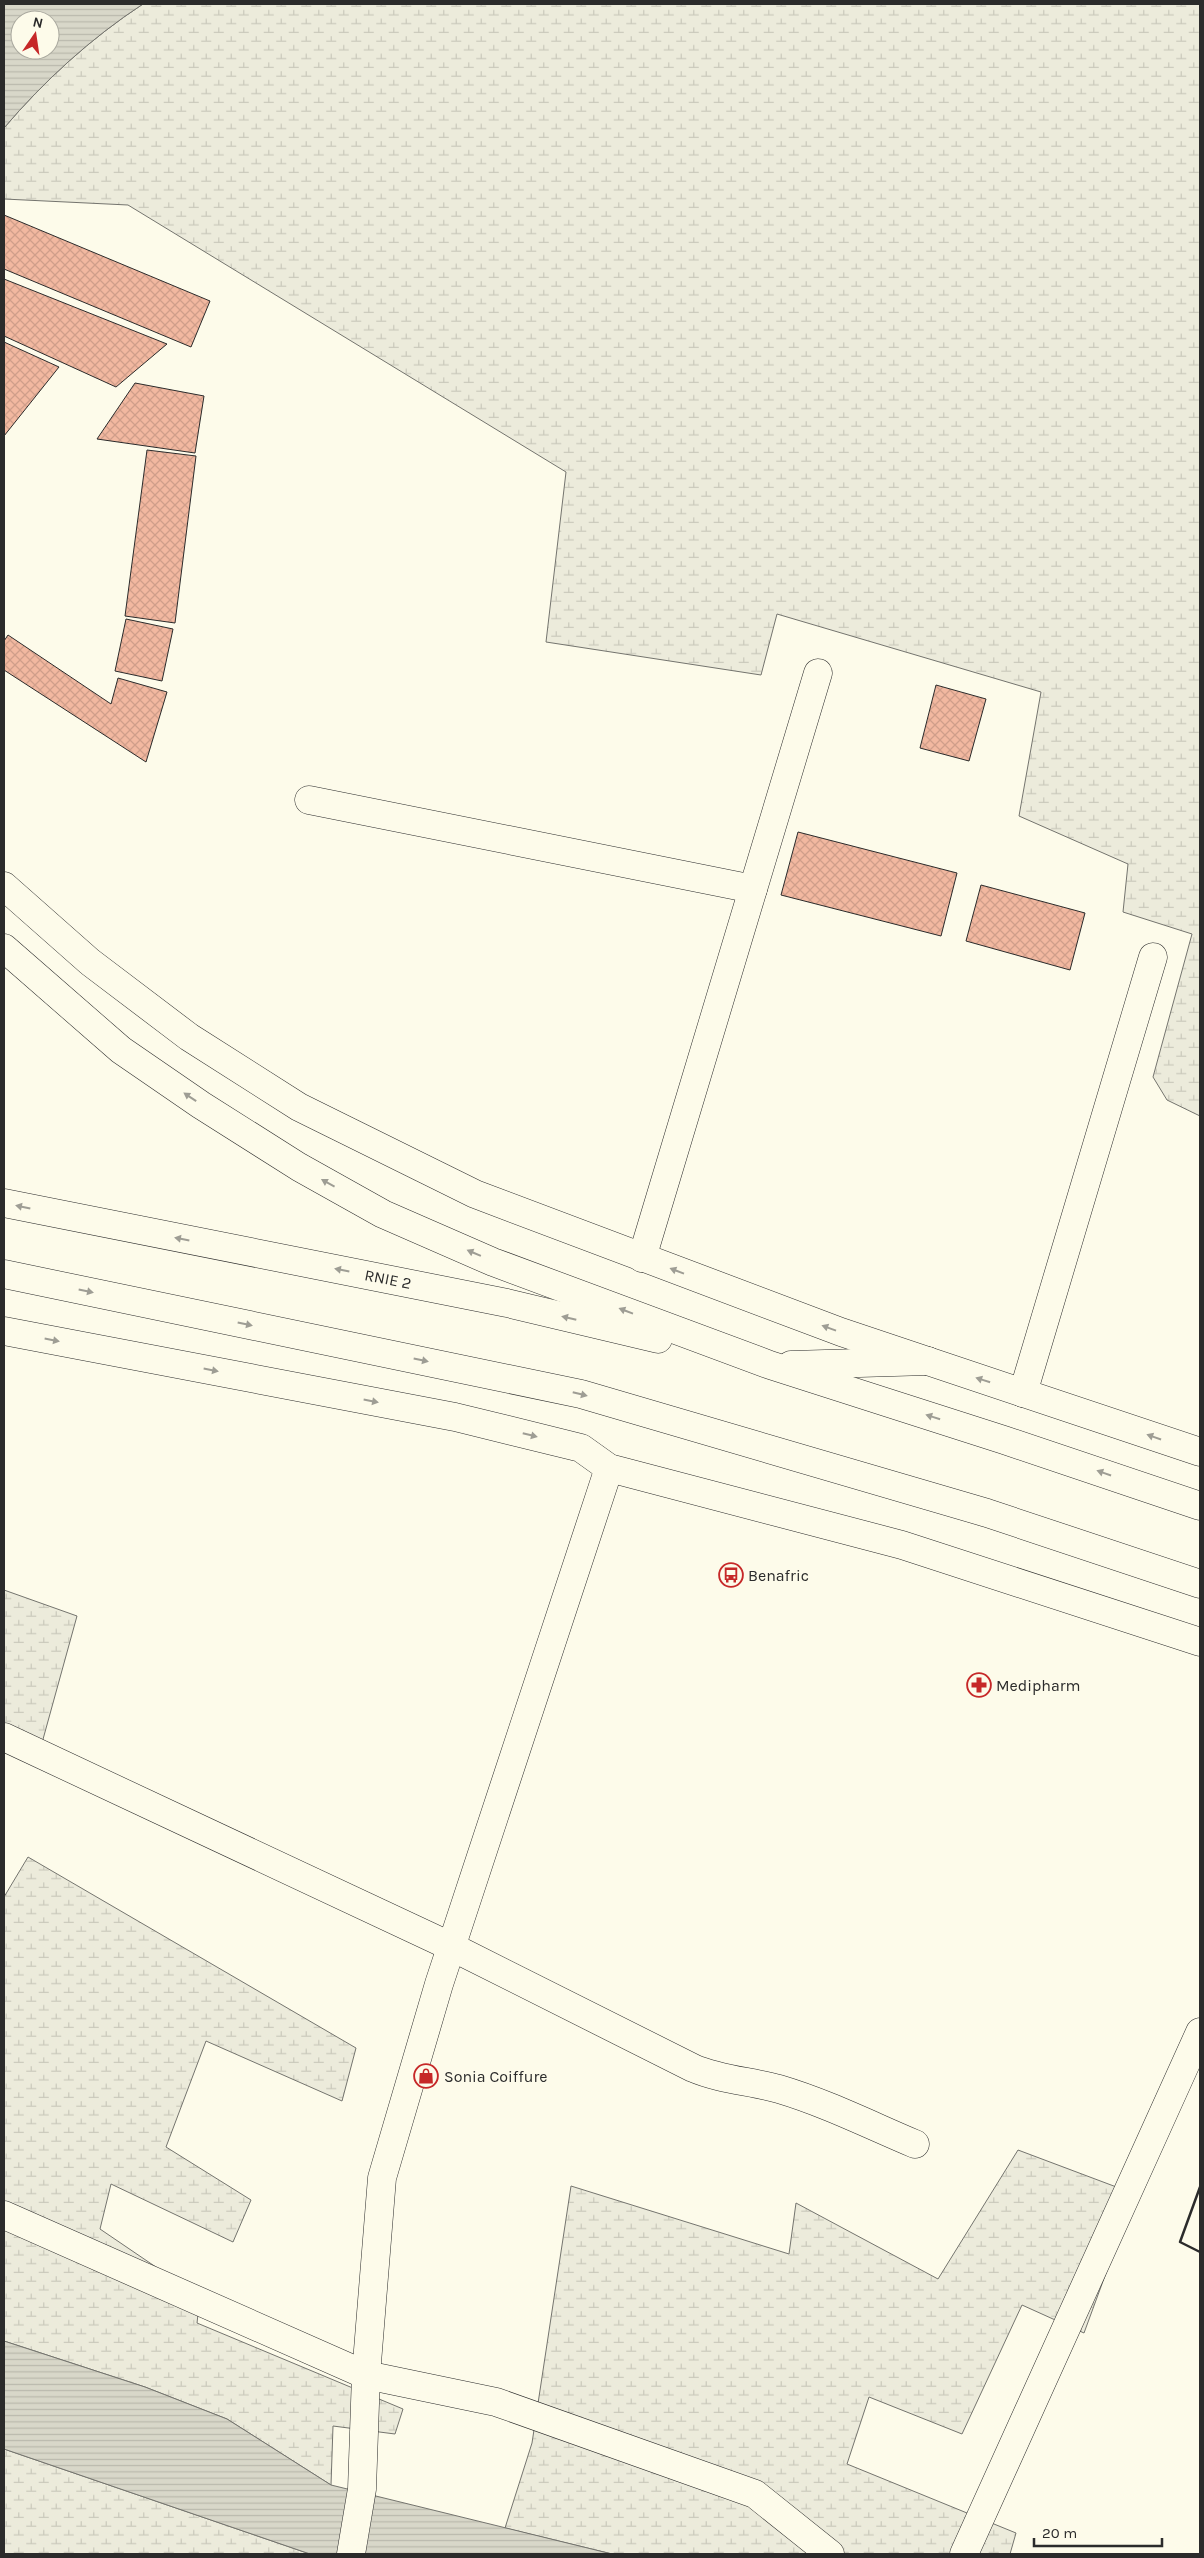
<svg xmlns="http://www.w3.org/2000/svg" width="1204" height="2558" font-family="Karla,sans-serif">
	<defs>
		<pattern id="wetland-marsh" width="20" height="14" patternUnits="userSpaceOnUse" patternTransform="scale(1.25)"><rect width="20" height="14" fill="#ecebdb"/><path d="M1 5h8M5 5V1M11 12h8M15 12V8" fill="none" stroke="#cbcabc"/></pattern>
		<pattern id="water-rules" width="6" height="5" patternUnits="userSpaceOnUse" patternTransform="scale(1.25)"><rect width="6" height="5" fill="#d8d7c9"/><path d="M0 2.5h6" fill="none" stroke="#bab9ad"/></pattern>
		<pattern id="building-cross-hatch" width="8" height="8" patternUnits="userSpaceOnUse" patternTransform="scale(1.25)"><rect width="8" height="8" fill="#f2b8a0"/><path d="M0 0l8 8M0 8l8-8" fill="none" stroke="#d09e8a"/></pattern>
	</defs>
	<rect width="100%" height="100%" fill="#fdfbea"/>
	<g fill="url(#wetland-marsh)" stroke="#74746e">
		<path d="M143,4h1057v1112l-33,-16 -14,-23 39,-143 -69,-22 5,-48 -109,-48 22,-124 -264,-78 -16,61 -215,-33 20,-170 -438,-267 -124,-6v-71c40,-47 87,-90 139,-124z"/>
		<path d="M4,1590l73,26 -40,145 -33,-16z"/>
		<path d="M28,1857l328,191 -14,53 -136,-60 -40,106 85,53 -18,42 -122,-58 -11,45 100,68 -3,26 206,86 -8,25 -62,-8 -2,59 -104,-66 -82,-32 -141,-46v-444z"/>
		<path d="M1018,2150l117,44 -51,139 -62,-28 -60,129 -93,-37 -22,67 169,69 -6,21h-398l-107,-26 27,-85 39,-257 218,68 7,-51 142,76z"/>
		<path d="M4,2449l306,105h-306z"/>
	</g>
	<g fill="url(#water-rules)" stroke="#74746e" fill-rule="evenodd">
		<path d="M4,4h139c-52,34 -99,77 -139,124zM20,20h30v30h-30z"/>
		<path d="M4,2341l141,46 82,32 104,66 281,69h-302l-306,-105z"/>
	</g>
	<g fill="url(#building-cross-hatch)" stroke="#2b2b2b">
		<path d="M4,215l206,86 -19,46 -187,-78z"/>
		<path d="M4,279l163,65 -51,43 -112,-51z"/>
		<path d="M4,342l55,25 -55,69z"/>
		<path d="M135,383l69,13 -9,57 -98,-14z"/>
		<path d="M147,450l49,6 -21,167 -50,-7z"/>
		<path d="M126,619l47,10 -11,52 -47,-10z"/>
		<path d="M8,635l103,69 7,-26 49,14 -21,70 -142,-92v-29z"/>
		<path d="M936,685l50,14 -17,62 -49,-13z"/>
		<path d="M798,832l159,41 -16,63 -160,-41z"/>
		<path d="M981,885l104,28 -15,57 -104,-29z"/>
	</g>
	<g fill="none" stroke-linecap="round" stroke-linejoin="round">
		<g stroke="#2b2b2b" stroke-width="29">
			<g id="minor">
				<path d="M309,800l444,89"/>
				<path d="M4,886l86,76 99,75 110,70 176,87 366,138 359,120"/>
				<path d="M642,1258l176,-585"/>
				<path d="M4,1331l451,86 126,31 28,20 293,77 298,97"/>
				<path d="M1023,1393l130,-436"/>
				<path d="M4,1737l448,210 241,121c28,12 57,13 86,21 47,14 91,36 136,55"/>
				<path d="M4,2215l362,160 130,27 259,92 75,60"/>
				<path d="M351,2554l11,-65 4,-114 16,-197 57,-194 170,-516"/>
				<path d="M964,2554l236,-522"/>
			</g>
		</g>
		<g stroke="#2b2b2b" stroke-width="29">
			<g id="highway">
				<path d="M4,948l117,102 80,55 98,62 84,47 110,48 277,103 234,75 196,66"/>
				<path d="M4,1203l503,100 151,36"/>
				<path d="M4,1274l577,120 406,119 213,71"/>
				<path d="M791,1365l137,-4"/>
			</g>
		</g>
		<use href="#minor" stroke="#fdfbea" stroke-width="28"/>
		<use href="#highway" stroke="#fdfbea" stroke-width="28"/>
		<path stroke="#2b2b2b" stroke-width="2.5" d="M1200,2187l-20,55 20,10"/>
	</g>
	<defs><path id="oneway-solid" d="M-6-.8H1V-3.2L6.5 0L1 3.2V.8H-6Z" transform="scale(1.25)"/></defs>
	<g fill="#9e9d94">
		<use href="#oneway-solid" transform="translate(190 1097) rotate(-146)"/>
		<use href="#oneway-solid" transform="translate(328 1183) rotate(-151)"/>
		<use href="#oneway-solid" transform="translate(23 1207) rotate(-168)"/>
		<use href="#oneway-solid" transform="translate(182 1239) rotate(-169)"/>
		<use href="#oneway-solid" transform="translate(474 1253) rotate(-157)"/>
		<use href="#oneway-solid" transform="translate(342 1270) rotate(-169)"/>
		<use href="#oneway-solid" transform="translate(677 1271) rotate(-159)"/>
		<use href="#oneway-solid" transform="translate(86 1291) rotate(12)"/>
		<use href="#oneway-solid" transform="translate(626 1311) rotate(-159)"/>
		<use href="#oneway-solid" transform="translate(569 1318) rotate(-167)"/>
		<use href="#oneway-solid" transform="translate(245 1324) rotate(12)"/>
		<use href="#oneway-solid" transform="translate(829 1328) rotate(-160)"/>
		<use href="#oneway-solid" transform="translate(52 1340) rotate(11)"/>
		<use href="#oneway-solid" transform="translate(421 1360) rotate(12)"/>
		<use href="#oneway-solid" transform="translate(211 1370) rotate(11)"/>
		<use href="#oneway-solid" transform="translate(983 1380) rotate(-162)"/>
		<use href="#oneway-solid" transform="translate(580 1394) rotate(14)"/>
		<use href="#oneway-solid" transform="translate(371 1401) rotate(11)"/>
		<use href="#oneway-solid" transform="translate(933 1417) rotate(-162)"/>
		<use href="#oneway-solid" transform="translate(530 1435) rotate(14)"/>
		<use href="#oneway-solid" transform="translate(1154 1437) rotate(-161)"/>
		<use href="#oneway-solid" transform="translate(1104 1473) rotate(-161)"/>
	</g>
	<defs>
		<g id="bus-ring" transform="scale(1.25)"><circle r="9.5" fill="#fdfbea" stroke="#c62828" stroke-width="1.5"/><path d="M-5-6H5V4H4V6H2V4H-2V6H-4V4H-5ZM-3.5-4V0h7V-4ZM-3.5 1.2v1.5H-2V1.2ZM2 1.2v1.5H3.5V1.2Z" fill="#c62828"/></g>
		<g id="pharmacy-ring" transform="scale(1.25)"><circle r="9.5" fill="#fdfbea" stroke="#c62828" stroke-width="1.5"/><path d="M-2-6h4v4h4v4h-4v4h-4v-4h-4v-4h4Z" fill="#c62828"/></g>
		<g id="shop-ring" transform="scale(1.25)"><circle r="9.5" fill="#fdfbea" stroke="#c62828" stroke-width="1.5"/><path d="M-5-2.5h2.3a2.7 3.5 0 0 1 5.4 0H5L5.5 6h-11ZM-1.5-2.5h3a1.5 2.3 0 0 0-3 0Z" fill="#c62828"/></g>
	</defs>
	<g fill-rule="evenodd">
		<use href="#bus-ring" x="731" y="1575"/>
		<use href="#pharmacy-ring" x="979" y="1685"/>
		<use href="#shop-ring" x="426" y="2076"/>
	</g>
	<g text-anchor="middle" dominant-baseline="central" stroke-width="4" stroke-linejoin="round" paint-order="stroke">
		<g font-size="16" fill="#2b2b2b" stroke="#fdfbea">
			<text transform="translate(388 1279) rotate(11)">RNIE 2</text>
		</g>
		<g font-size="16" fill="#2b2b2b" stroke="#fdfbea" text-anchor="start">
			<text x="748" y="1575">Benafric</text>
			<text x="996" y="1685">Medipharm</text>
			<text x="444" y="2076">Sonia Coiffure</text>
		</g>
	</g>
	<rect width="1204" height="2558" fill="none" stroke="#2b2b2b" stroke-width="10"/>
	<g transform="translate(35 35) rotate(13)"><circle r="24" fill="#fdfbea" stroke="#a9a89e"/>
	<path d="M0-4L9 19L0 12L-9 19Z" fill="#c62828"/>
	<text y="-8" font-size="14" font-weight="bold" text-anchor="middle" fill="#2b2b2b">N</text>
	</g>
	<path d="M1034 2538v8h128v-8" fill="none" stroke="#2b2b2b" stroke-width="2.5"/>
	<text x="1042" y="2538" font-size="15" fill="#2b2b2b" stroke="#fdfbea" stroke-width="4" paint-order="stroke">20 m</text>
</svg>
